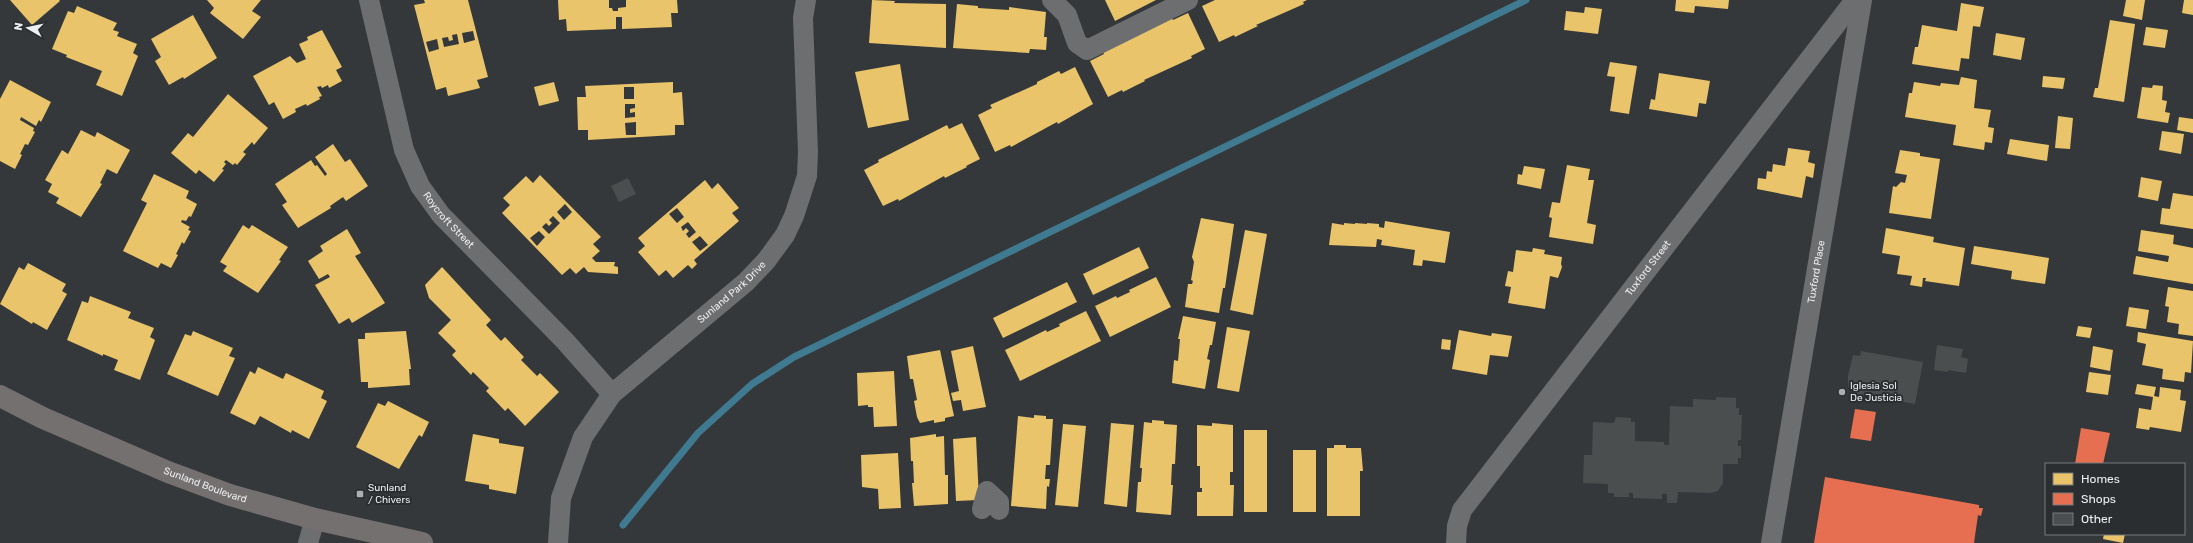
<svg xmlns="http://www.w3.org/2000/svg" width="2193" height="543" font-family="Rubik,sans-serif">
	<rect width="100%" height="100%" fill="#35383a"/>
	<g fill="#e9c46a" fill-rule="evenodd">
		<path d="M10,0h49l1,1 -28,24z"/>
		<path d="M207,0h54l-9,11 9,6 -18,22 -33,-26 4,-5z"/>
		<path d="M424,0h44l20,77 -11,3 3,8 -32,8 -2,-9 -10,3 -22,-85 11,-2zM473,31l2,9 -11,3 -2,-10zM457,34l2,10 -15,3 -2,-9 6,-1 1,4 4,-1 -1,-5zM437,39l2,10 -10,3 -3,-10z"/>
		<path d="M558,0h51v8h3l1,3h5v-3l8,-1v-7h51l1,13h-7l1,14 -50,2v-12h-6v12l-49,2 -1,-12 -7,1z"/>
		<path d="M872,0l23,1 -1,2 52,1v44l-77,-5z"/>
		<path d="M1105,0h51l-41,21z"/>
		<path d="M1215,0h92l-4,2 1,2 -48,21 2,1 -23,11 -1,-2 -15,7 -17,-36z"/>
		<path d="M1676,0h53l-1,9 -33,-3 -1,7 -19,-2z"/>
		<path d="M2126,0h19l-3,20 -19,-4z"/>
		<path d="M2184,0h9v15l-11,-2z"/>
		<path d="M1961,3l23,4 -4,20 -7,-1 -4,33 -8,-1 -2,13 -47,-7 3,-17h3l4,-22 35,6z"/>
		<path d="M957,4l21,2v2l31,2v-3l37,5 -2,25h3l-1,13 -16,-1 -1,4 -76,-5z"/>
		<path d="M77,6l40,17 -4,7 6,2 -2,4 20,8 -4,9 5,3 -16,40 -26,-11 6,-14 -36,-14 1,-2 -15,-6 16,-38 6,2z"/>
		<path d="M1585,7l17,2 -4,25 -34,-4 2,-19 18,2z"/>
		<path d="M1188,13l17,36 -14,7 1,2 -48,22 1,1 -22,11 -1,-2 -14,7 -18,-36 14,-7 -2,-4 69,-33 2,3z"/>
		<path d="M193,15l24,43 -33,21 -1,-2 -14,8 -14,-24 6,-4 -10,-18z"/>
		<path d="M2110,20l25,4 -11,78 -31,-5 2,-9h3z"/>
		<path d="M2146,27l22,3 -3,18 -22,-3z"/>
		<path d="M322,30l20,37 -6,3 6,11 -13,7 -1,-3 -6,3 -1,-2 -4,1 5,9 -3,1 1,2 -13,7 -1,-2 -11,5 1,3 -13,7 -9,-17 -5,3 -16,-29 37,-20 7,7 9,-4 -7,-15 9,-4 -1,-3z"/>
		<path d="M1996,33l29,5 -4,22 -28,-5z"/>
		<path d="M1610,62l27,4 -8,48 -19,-3 5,-34 -8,-1z"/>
		<path d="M900,64l9,56 -41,8 -13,-56z"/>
		<path d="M1075,67l18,37 -35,20 -1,-2 -46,25 -1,-2 -15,7 -17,-37 14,-7 -2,-3 47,-21v-2l22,-11 2,3z"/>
		<path d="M1659,73l51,8 -4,23 -7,-1 -2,14 -48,-8 2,-10 4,1z"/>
		<path d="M2043,76l22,2 -2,11 -21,-2z"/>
		<path d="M1961,77l16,3 -3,28 17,2 -3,17 6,1 -2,15 -7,-1 -1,8 -31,-5 3,-20 -51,-8 4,-24h3l2,-11 26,4 1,-3 18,2z"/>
		<path d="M10,80l41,22 -10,20 -2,-2 -3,6 -15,-9 -1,3 14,8 -1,3 2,1 -7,13 -3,-1 -5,10 2,1 -7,14 -15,-8v-62z"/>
		<path d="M554,82l5,19 -20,5 -5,-19z"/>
		<path d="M673,82v11l9,-1 2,33h-9v10l-87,5v-10h-10l-1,-33h9l-1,-11zM624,87h10v12h-10zM625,104h10v4l-5,1v4l5,-1v5l-10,1zM636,122v13h-10l-1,-12z"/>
		<path d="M2153,85l10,1 -1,14 5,1 -2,11 5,1 -2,10 -31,-5 5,-31 10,1z"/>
		<path d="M228,94l40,34 -14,17 -2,-3 -9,10 3,2 -9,11 -2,-2 -2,2 -7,-5 -2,2 2,2 -4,5 2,1 -10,12 -15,-12 -3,4 -25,-21 17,-20 5,4z"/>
		<path d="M2058,116l15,2 -3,31 -15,-1z"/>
		<path d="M2179,117l14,2v14l-16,-3z"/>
		<path d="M962,123l18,36 -14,7 1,1 -22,11 -1,-2 -45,25 -1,-2 -15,7 -19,-36 15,-8 -1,-2 69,-35 2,4z"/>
		<path d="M81,130l14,7 2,-5 33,18 -13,24 -10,-5 -7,14 2,1 -21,33 -25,-14 3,-5 -11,-6 4,-8 -7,-4 17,-30 6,4z"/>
		<path d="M2162,131l22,3 -3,20 -22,-4z"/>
		<path d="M2010,139l39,6 -2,16 -40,-7z"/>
		<path d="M333,144l12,18 5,-3 18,27 -22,15 -3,-4 -13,9 1,2 -33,20 -16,-23 5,-3 -12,-18 36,-24 4,6 2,-1 8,11 2,-2 -12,-17z"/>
		<path d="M1788,148l22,3 -2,11 7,2 -2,14 -7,-2 -4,22 -45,-9 1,-11 8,1 1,-8 5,1 1,-8 12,2z"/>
		<path d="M1900,150l20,3v3l20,3 -9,60 -42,-6 4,-27 3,1 5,-5 4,1 2,-8 -12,-2z"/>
		<path d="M1567,165l23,4 -2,11h6l-7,43 9,2 -3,19 -44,-7 3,-19 -3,-1 3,-15 8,1z"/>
		<path d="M1524,166l21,3 -4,20 -24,-5 1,-10 4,1z"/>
		<path d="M154,174l35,17 -3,7 11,6 -6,13 -2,-1 -3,5 -4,-1 -1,2 9,5 -2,3 3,1 -7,13 -2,-2 -6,12 2,1 -7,13 -10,-5 -3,5 -35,-17 24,-48 -6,-3z"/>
		<path d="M540,175l61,62 -8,7 7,7 -8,7 4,4h19l-1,4 4,1v7l-30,-2 -4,-5 -8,7 -6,-6 -8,7 -60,-62 8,-8 -7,-7 23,-22 7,7zM565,204l7,8 -8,8 -7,-8zM553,216l7,7 -11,11 -7,-7 4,-4 3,3 3,-3 -3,-3zM539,231l6,6 -8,9 -7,-8z"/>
		<path d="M2141,177l21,4 -4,20 -20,-4z"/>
		<path d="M705,180l7,9 6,-6 21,25 -7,5 7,8 -45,39 3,4 -5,5 -4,-4 -15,13 -7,-8 -7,6 -21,-24 7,-6 -7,-8zM677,208l7,9 -7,6 -8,-9zM688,222l8,10 -7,6 -3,-4 3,-3 -3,-3 -3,3 -2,-4zM700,236l8,9 -8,6 -8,-9z"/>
		<path d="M2173,193l20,3v33l-33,-5 2,-16 8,1z"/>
		<path d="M1201,218l33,6 -9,64h-2l-4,25 -34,-6 3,-23h4l1,-3 -2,-1 3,-18 -2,-5z"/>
		<path d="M1385,221l65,11 -5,31 -22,-3 -1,6 -9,-1 2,-15 -34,-5 1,-5 -5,-1 -1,8 -47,-2 3,-22 12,2v-2l11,1v-1l12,1v-1l12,1v3l5,1z"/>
		<path d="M243,225l6,4 3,-4 36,22 -9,13 2,1 -23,32 -35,-22 4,-5 -7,-4z"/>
		<path d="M1886,228l48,9 -1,5 32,6 -6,38 -34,-5 1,-3h-3l-1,9 -12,-2 2,-9 -15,-2 3,-18 -18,-3z"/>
		<path d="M347,229l14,24 -6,3 30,47 -33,20 -3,-5 -10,6 -24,-39 15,-8 -2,-3 -9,5 -11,-18 15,-10 -3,-5z"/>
		<path d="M1245,230l22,4 -14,81 -23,-5z"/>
		<path d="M2141,230l33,5 -1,9 20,4v36l-60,-10 3,-18 32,6 1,-6 -31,-5z"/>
		<path d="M1974,246l75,12 -4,26 -34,-5 1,-8 -41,-7z"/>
		<path d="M1139,247l10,21 -56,27 -10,-21z"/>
		<path d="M1533,248l12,2 -1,4 18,3 -1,7 1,3 -4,11 -8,-2 -5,33 -37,-6 3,-16 -6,-1 3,-15 5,1 3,-22 16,2z"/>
		<path d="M28,263l38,21 -4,7 5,3 -20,36 -14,-8 -1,2 -32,-20 19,-37 5,3z"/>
		<path d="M442,267l49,53 -5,5 15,16 4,-4 19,20 -3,3 16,16 3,-3 19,19 -34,34 -17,-18 -3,3 -19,-20 3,-3 -16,-16 -2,3 -19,-20 4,-4 -18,-18 13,-13 -22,-22 -4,-13z"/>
		<path d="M1156,277l15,30 -61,30 -15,-31 21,-10 1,2 13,-6 -1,-2z"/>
		<path d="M1067,282l10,20 -74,36 -10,-20z"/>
		<path d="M2168,287l25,4v45l-15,-2 1,-10 -12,-2 2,-15 -4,-1z"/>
		<path d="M90,296l41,16 -3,6 26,10 -4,9 5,3 -15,40 -26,-10 4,-10 -15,-6v2l-36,-16 15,-39 6,2z"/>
		<path d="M2129,307l20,3 -3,19 -20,-3z"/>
		<path d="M1086,311l15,30 -81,40 -15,-31 41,-20 1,2 13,-6 -1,-2z"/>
		<path d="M1183,316l33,6 -4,23h-2l-3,14 3,1 -5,29 -33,-6 2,-23 4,1 2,-22h-2z"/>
		<path d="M2078,326l14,2 -2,10 -14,-2z"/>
		<path d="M1227,327l23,4 -11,61 -22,-4z"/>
		<path d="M1459,330l32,6 1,-3 20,3 -4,21 -18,-2 -3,20 -35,-6z"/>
		<path d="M193,331l40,17 -4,8 6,2 -17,38 -51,-22 18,-40 6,2z"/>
		<path d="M406,331l5,38h-2l1,16 -42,3v-6h-7l-3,-43h7v-6z"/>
		<path d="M2138,332l55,9 -2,32 -6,-1 -1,10 -22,-3 1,-10 -21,-4 4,-21 -9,-2z"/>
		<path d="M1442,339l9,1 -1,10 -9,-1z"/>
		<path d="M973,346l13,61 -23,4 -2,-11 -8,1 -2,-8 8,-2 -8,-40z"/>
		<path d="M2093,346l20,4 -3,21 -20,-4z"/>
		<path d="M940,350l14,66 -9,2v3l-11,2v-3l-14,3 -3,-6 -3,-16 3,-1 -4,-21h-3l-3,-23z"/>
		<path d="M258,367l25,12 3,-6 38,18 -3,7 6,3 -18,38 -17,-9 -1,3 -31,-17 -5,9 -25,-12 20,-42 5,3z"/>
		<path d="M894,371l3,55 -23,1 -1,-20h-5v-2l-10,1 -1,-33z"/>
		<path d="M2089,372l22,3 -3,20 -22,-3z"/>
		<path d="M2137,384l19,3 -2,9 5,1 1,-10 21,3 -1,10 6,1 -5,31 -31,-5 -1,3 -13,-2 3,-20 12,2 2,-13 -18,-3z"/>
		<path d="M388,401l41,21 -7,15 -3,-2 -20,34 -43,-22 22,-44 7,3z"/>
		<path d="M1034,415l12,1v3h7l-3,46h-4l-1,14h5l-1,8 -2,-1 -1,23 -35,-3 7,-90 16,2z"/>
		<path d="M1152,420l12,1v3l13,1 -2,39h-3l-1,21h2l-2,30 -35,-3 2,-30h3l1,-14h-2l4,-46 8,1z"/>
		<path d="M1111,423l23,2 -7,82 -23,-3z"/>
		<path d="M1212,423l21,2v47h-3v13h4l-1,31h-36v-24h5v-4h-2v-22h-3v-41l15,1z"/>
		<path d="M1063,424l23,2 -8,81 -23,-2z"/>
		<rect x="1244" y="430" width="23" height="82"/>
		<path d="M473,434l26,5v4l25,4 -8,47 -27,-5v-4l-24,-4z"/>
		<path d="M936,434v3l8,-1 1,39h3v29l-34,2 -2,-23h2l-1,-22h-2l-1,-23z"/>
		<path d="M976,437l3,63 -23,1 -3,-62z"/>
		<path d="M1334,445h12v3h15l2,23h-3v45h-33v-68h7z"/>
		<rect x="1293" y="450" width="23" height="62"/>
		<path d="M898,453l3,55 -22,1 -1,-20 -16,-2 -1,-32z"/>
		<path d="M2104,534h21l-2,9 -20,-4z"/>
	</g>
	<g fill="#e76f51">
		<path d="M1855,409l21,3 -5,29 -21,-3z"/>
		<path d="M2081,428l29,5 -7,31h-28z"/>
		<path d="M1825,477l154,28v3h4l-2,8 -3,-1 -4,28h-160z"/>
	</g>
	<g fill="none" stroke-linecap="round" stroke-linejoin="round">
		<path stroke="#3f7a91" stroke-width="7" d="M623,525l75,-92 54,-49 42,-27 732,-357"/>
	</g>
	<g fill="#4b4e4f">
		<path d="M628,178l8,16 -17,8 -8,-16z"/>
		<path d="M1937,345l26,4 -2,8 7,2 -2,14 -18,-3v2l-14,-2z"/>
		<path d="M1861,351l62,11 -8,42 -62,-11 1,-5 -6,-1v-11l5,-21 7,1z"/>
		<path d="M1716,397l20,1v10h3v7h3l-1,25h-3v6h3v12h-3v6h-15v19l-5,8 -8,2 -32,-1 -1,11h-10v-9h-5v5l-29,-1v-5h-4v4h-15v-4h-6v-9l-25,-1 1,-28h8l1,-33 21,1 2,-6 15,1v4h4v19l29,1v3h5l1,-39 23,1v-8l23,1z"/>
	</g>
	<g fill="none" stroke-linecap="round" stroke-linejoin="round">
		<g stroke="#6d6e70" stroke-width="20">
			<path id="s1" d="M369,0l35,150 16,36 21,29 124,126 47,53"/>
			<path d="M1052,0l15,15 10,28 10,7 101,-50"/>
			<path d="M982,509l5,-18 12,11v8"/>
			<path d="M308,543l7,-24"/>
			<path id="s2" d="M558,543l3,-45 22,-61 29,-43 134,-112 20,-21 19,-26 9,-19 13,-40 1,-24 -5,-134 3,-18"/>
			<path id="s3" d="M1456,543l1,-17 5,-16 393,-510"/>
			<path id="s4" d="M1771,543l91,-543"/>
		</g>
		<path stroke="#747070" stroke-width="22" id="s5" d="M0,396l43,22 125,54 62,23 85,24 107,24"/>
	</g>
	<g fill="#acafb0" stroke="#2a2e30" stroke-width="1.5">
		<circle cx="1842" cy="392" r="4"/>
		<rect x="356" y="490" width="8" height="8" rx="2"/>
	</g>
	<g text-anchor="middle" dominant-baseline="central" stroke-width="4" stroke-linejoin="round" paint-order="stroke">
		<g font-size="10" fill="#eceff0" stroke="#2a2e30">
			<text stroke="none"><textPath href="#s1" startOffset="238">Roycroft Street</textPath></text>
			<text stroke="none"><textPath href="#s3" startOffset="339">Tuxford Street</textPath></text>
			<text stroke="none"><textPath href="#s4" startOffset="275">Tuxford Place</textPath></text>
			<text stroke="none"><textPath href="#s2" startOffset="319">Sunland Park Drive</textPath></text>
			<text stroke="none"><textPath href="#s5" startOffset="224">Sunland Boulevard</textPath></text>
		</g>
		<g font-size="10" fill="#eceff0" stroke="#2a2e30" text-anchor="start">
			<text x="1850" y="386">Iglesia Sol<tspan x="1850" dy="12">De Justicia</tspan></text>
			<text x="368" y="488">Sunland<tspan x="368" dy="12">/ Chivers</tspan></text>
		</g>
	</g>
	<rect x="2045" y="463" width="140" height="72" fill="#2a2e30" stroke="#787b7d"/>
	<rect x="2053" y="473" width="20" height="12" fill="#e9c46a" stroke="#787b7d"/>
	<text x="2081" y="483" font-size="12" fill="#eceff0">Homes</text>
	<rect x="2053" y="493" width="20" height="12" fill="#e76f51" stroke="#787b7d"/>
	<text x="2081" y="503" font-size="12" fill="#eceff0">Shops</text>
	<rect x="2053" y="513" width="20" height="12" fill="#4b4e4f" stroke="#787b7d"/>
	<text x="2081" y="523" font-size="12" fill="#eceff0">Other</text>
	<g transform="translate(28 28) rotate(279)" stroke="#2a2e30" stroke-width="3" paint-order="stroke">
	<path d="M0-3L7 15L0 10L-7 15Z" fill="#eceff0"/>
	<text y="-6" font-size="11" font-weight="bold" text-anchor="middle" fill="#eceff0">N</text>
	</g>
</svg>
